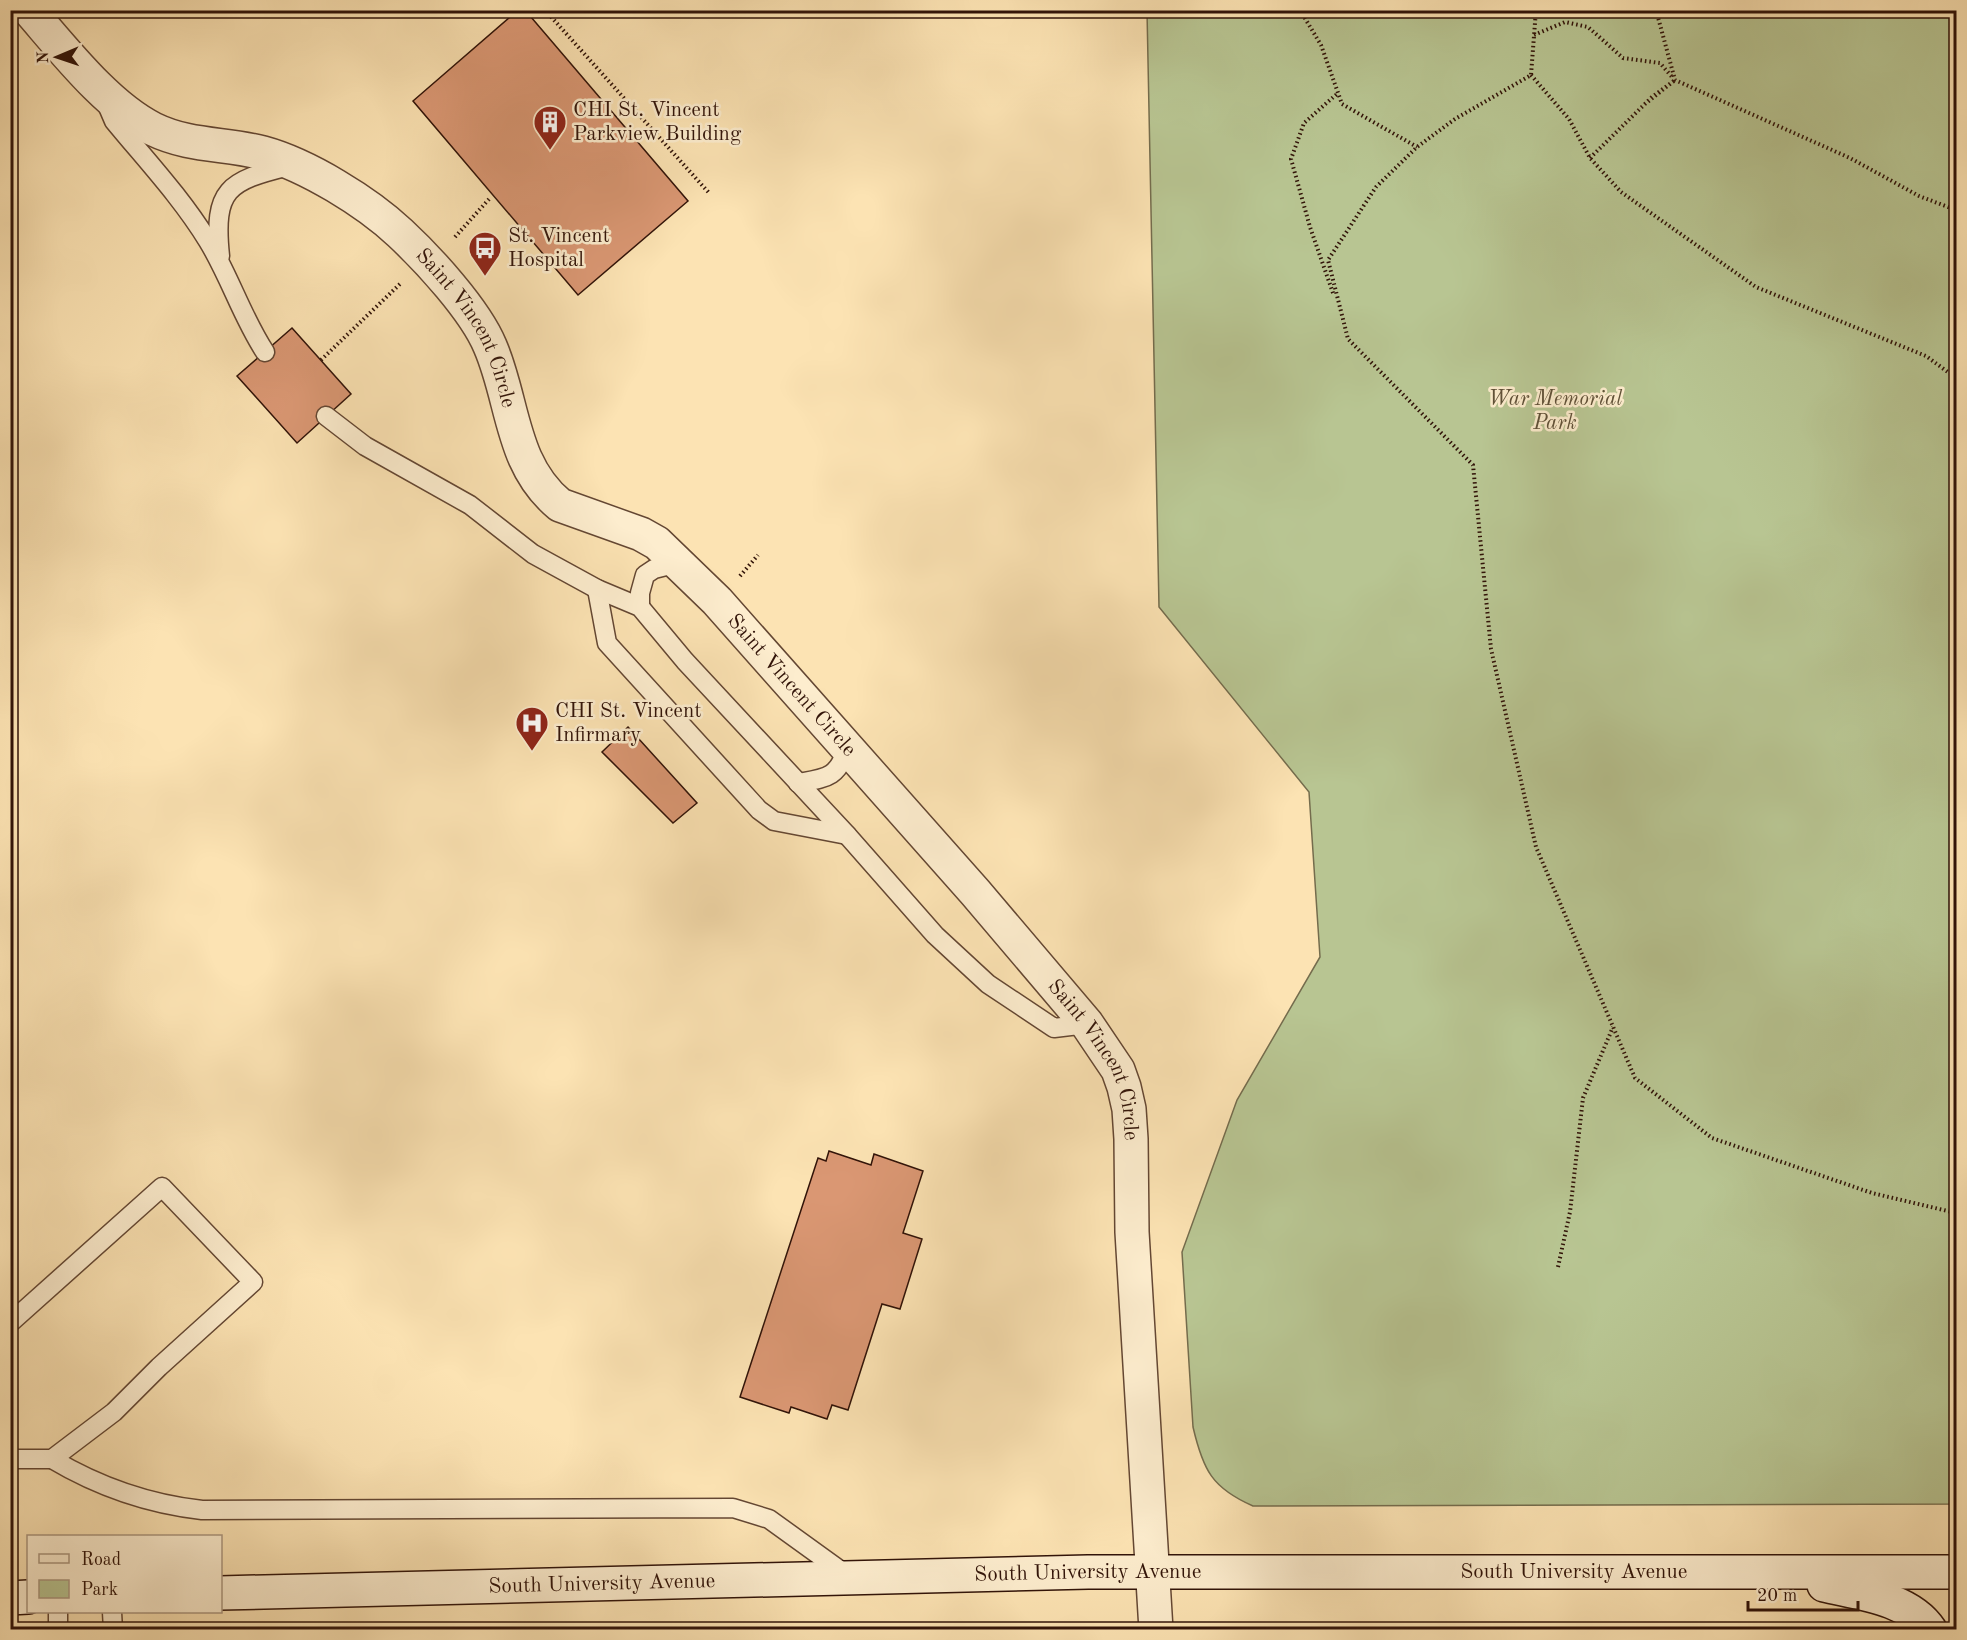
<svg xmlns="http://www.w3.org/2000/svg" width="1967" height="1640" font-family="'Old Standard TT',serif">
	<rect width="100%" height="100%" fill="#fce3b3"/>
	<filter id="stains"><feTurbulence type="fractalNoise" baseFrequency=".00333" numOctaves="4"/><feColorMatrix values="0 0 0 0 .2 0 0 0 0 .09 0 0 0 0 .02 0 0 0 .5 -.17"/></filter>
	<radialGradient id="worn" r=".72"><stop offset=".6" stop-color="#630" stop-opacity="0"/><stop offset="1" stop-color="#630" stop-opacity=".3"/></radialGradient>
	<path fill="#b8c592" stroke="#746c4d" stroke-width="1.5" d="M1147,11h809v1493l-703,2c-41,-18 -50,-36 -60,-79l-11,-175 55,-152 83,-143 -11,-165 -150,-185z"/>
	<g fill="#da9773" stroke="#311308" stroke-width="1.5">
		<path d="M518,10h7l163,191 -110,94 -165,-194z"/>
		<path d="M292,328l59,66 -54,49 -60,-67z"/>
		<path d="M628,727l69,76 -24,20 -71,-71z"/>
		<path d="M829,1151l42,14 3,-11 49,17 -20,62 19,6 -22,70 -18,-5 -34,106 -16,-5 -5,14 -36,-12 -2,6 -49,-16 78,-239 8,3z"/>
	</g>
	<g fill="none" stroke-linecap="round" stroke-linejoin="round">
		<g stroke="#644733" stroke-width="21">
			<g id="service">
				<path d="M108,107l6,14c32,39 67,76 94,120 22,36 34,76 57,111"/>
				<path d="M220,256c-7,-67 8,-75 69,-90"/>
				<path d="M326,416l39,30 105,59 63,49 64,35 43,18 45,54 162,174 88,100 53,49 66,44 33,-4"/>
				<path d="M597,589l10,54 152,167 15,11 73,14"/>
				<path d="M640,607v-14l5,-18 9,-6 24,-6"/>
				<path d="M798,783c28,-5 40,-5 49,-35"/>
				<path d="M10,1323l152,-136 91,95 -94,85 -45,45 -62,47h-42"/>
				<path d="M52,1459c47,28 96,45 150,51l531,-2 36,11 79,57"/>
				<path d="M112,1612l1,18"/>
				<path d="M58,1630v-18"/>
			</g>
		</g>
		<g stroke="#644733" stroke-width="36">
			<g id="minor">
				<path id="s1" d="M29,10c34,39 78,96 124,119 37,18 72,14 110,24 44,12 104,49 137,80 28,26 75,77 90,113 24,55 20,118 70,159l81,29 16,9 60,58 258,291 112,132 31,46 6,17 5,22 2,30 1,93 24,398"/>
			</g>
		</g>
		<g stroke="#311308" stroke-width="36">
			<g id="secondary">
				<path d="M1824,1585c34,8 85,13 106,45"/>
				<path id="s2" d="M220,1593l868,-21h868"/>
				<path d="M10,1598l18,-1"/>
			</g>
		</g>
		<g stroke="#311308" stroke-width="4" stroke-dasharray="1.5 3" stroke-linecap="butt">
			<path d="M545,10l165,184"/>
			<path d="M1300,10l21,35 21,59 75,43"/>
			<path d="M1536,10l-5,65 -76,44 -38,28 -41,40 -48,73 20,79 125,126 18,184 45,198 99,231 77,60 160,55 84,20"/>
			<path d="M1656,10l19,70 175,78 69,38 37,14"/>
			<path d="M1534,35l31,-13 23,5 35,31 37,5 12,14"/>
			<path d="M1531,75l38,44 21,39 31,34 135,95 170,69 30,22"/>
			<path d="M1590,158l62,-61 23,-17 -30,24"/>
			<path d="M455,237l35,-39"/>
			<path d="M1333,293l-23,-66 -19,-68 13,-36 34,-30"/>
			<path d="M321,360l80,-77"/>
			<path d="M740,576l18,-21"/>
			<path d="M1558,1267l12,-55 13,-114 30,-71"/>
		</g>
		<use href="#service" stroke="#fdedce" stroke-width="18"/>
		<use href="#minor" stroke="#fdedce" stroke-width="33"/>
		<use href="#secondary" stroke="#fdedce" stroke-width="33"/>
	</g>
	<defs>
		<g id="building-pin" transform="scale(1.725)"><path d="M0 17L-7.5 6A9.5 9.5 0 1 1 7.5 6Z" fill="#8f2418" stroke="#fdedce"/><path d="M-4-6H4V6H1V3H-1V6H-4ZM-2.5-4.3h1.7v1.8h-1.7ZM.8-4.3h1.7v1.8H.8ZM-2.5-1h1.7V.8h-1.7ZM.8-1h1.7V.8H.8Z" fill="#fff"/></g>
		<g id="bus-pin" transform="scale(1.725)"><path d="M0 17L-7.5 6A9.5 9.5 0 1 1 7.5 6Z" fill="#8f2418" stroke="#fdedce"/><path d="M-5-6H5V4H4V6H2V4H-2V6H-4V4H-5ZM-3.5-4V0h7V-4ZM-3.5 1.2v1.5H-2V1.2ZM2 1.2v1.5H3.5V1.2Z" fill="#fff"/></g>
		<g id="hospital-pin" transform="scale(1.725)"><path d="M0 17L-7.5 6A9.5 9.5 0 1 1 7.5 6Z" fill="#8f2418" stroke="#fdedce"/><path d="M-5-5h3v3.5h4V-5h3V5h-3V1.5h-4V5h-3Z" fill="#fff"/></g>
	</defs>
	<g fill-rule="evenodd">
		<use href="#building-pin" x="550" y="122"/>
		<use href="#bus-pin" x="485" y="248"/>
		<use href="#hospital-pin" x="532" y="723"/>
	</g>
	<g text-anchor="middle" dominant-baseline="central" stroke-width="5" stroke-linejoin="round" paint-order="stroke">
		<g font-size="21" fill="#311308" stroke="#fdedce" text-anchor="start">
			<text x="573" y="110">CHI St. Vincent<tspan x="573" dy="24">Parkview Building</tspan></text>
			<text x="508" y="236">St. Vincent<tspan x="508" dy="24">Hospital</tspan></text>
			<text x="555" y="711">CHI St. Vincent<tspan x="555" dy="24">Infirmary</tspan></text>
		</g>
		<g font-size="21" fill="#311308" stroke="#fdedce">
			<text stroke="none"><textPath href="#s1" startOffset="564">Saint Vincent Circle</textPath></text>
			<text stroke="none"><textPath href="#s1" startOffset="1068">Saint Vincent Circle</textPath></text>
			<text stroke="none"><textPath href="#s1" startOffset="1554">Saint Vincent Circle</textPath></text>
			<text stroke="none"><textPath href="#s2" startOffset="868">South University Avenue</textPath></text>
			<text stroke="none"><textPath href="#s2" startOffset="1354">South University Avenue</textPath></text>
			<text stroke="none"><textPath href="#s2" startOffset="382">South University Avenue</textPath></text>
		</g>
		<g font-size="21" font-style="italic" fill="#605138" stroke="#fdedce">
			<text x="1555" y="399">War Memorial<tspan x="1555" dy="24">Park</tspan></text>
		</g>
	</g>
	<rect width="1967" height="1640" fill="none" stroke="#fce3b3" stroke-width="36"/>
	<rect x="12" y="12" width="1943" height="1616" fill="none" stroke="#311308" stroke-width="3"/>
	<rect x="18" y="18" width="1931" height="1604" fill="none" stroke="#311308" stroke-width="1.5"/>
	<rect x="27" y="1535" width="195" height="78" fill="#fdedce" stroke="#ab967f" stroke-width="1.5"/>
	<rect x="39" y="1554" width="30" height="9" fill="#fdedce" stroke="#ab967f" stroke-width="1.5"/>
	<text x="81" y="1565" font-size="18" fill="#311308">Road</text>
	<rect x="39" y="1580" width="30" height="18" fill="#b8c592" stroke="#ab967f" stroke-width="1.5"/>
	<text x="81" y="1595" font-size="18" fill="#311308">Park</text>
	<g transform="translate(57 57) rotate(268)" stroke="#fdedce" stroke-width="4.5" paint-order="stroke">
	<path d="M0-4.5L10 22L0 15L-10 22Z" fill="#311308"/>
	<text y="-9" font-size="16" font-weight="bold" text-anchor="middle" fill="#311308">N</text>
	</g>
	<path d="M1748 1601v9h110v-9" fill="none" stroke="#311308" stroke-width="3"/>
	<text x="1757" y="1601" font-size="18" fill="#311308" stroke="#fdedce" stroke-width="4.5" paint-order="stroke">20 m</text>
	<rect width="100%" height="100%" filter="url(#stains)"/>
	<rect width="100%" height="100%" fill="url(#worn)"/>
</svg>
